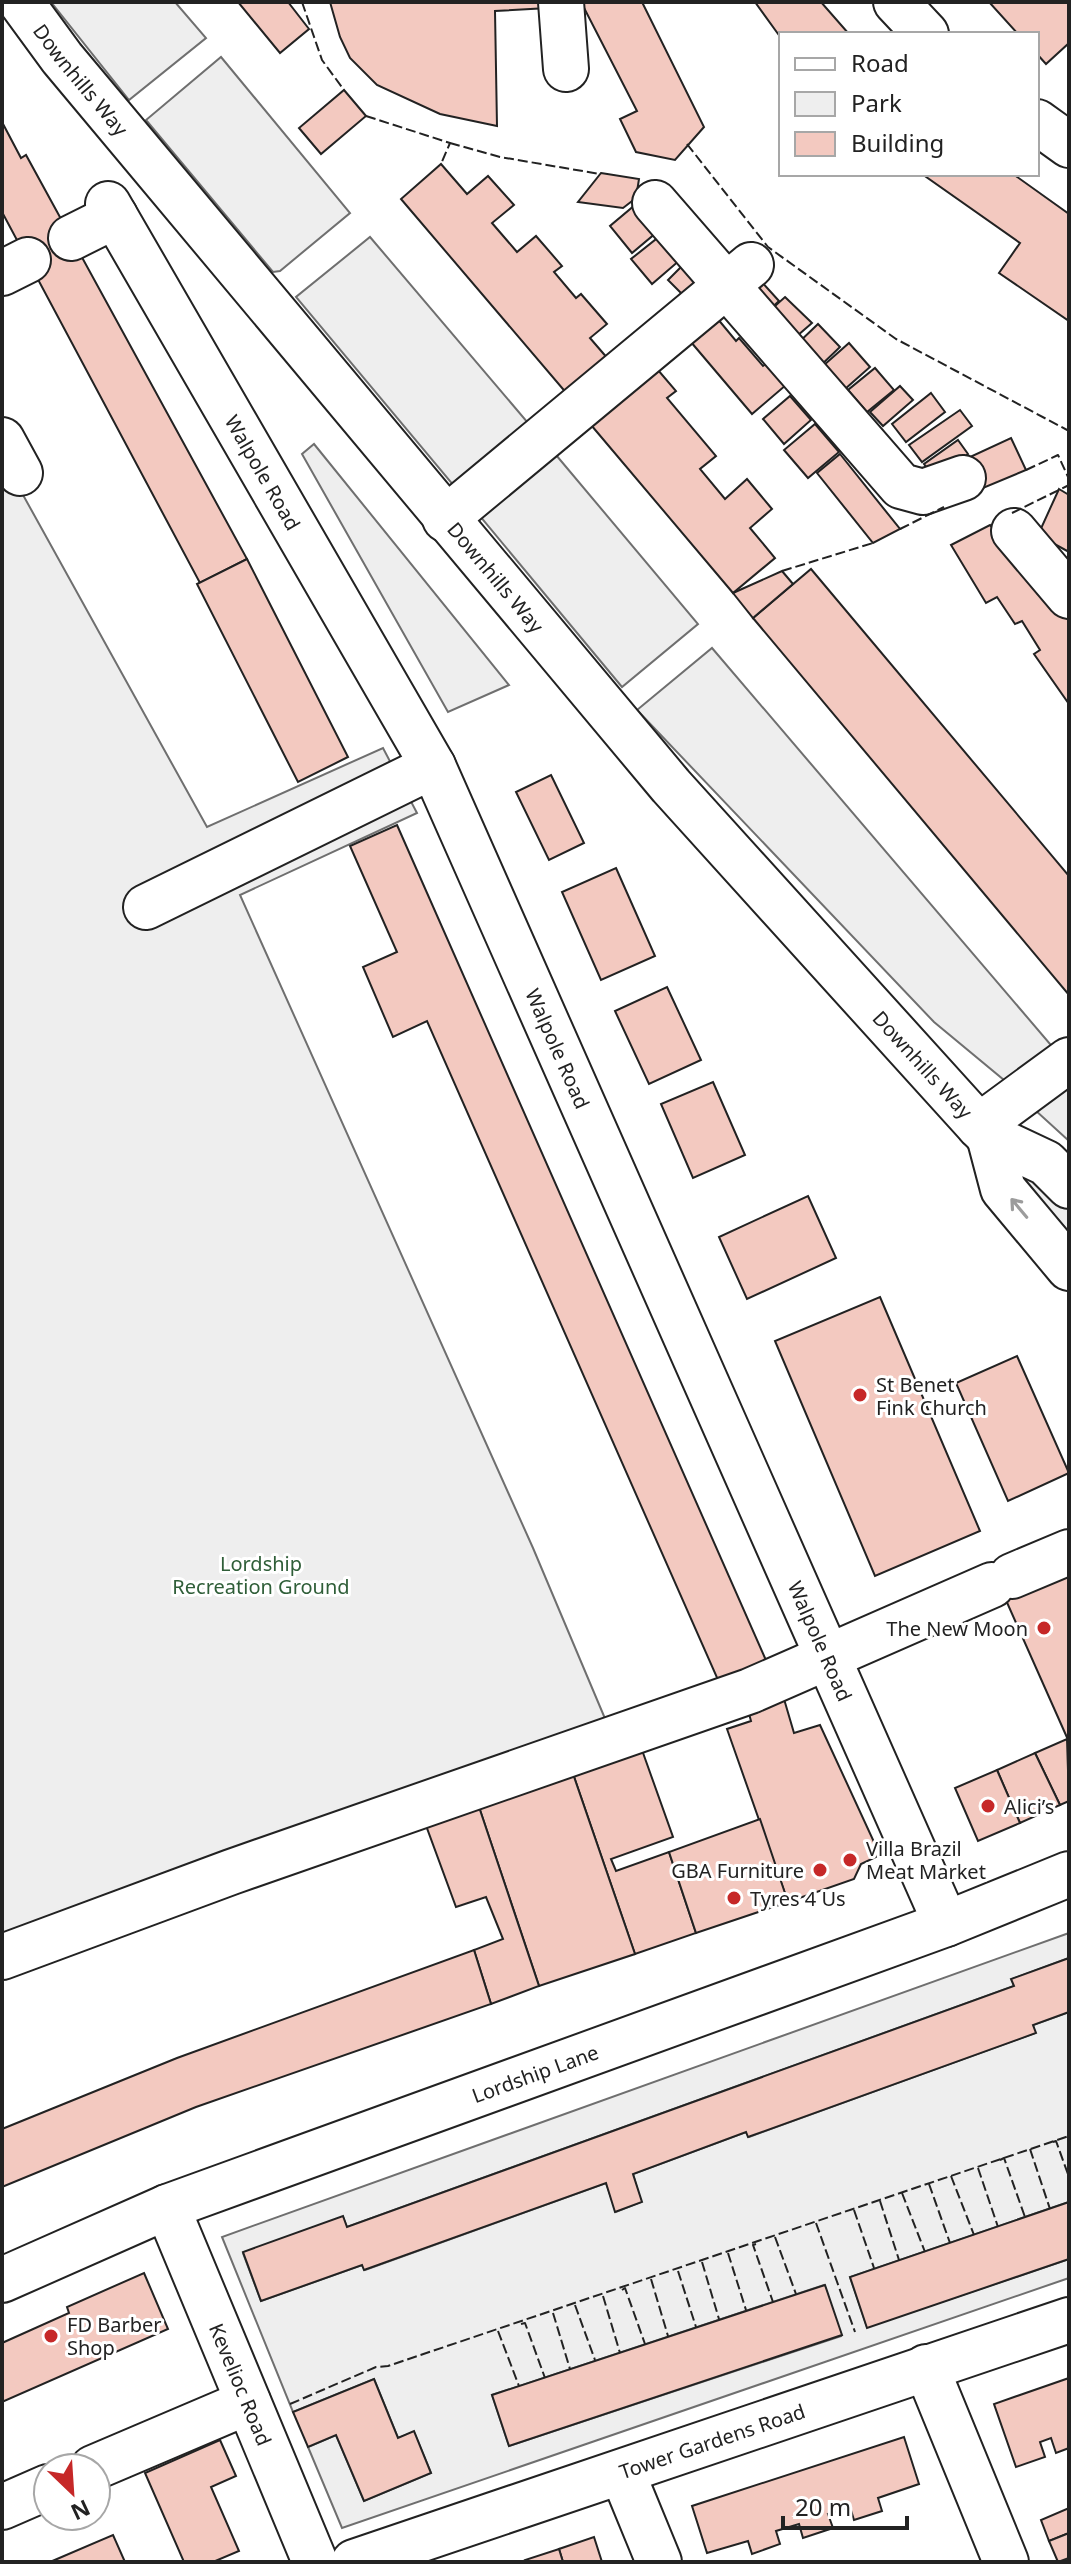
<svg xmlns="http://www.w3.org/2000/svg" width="1071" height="2564" font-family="'Noto Sans',sans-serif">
	<rect width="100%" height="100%" fill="#fff"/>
	<g fill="#eee" stroke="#6f6f6f" stroke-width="2" fill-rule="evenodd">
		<path d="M51,2h124l31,36 -77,62z"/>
		<path d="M221,57l129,156 -70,58 -7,1 -127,-152z"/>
		<path d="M370,237l164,193 -80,56 -158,-189z"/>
		<path d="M314,444l195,241 -61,27 -146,-258z"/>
		<path d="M551,449l147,175 -76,63 -148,-178z"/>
		<path d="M2,457l205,370 176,-79 34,65 -177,82 293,653 76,180 -607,218z"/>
		<path d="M712,648l344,403 -52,29 -70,-58 -297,-312z"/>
		<path d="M1069,1073v68l-34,-31z"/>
		<path d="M1023,1167l46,41v24l-53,-60z"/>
		<path d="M1069,1933v25l-57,21 2,7 -667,241 -4,-10 -100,36 18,48 101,-36 3,5 241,-87 10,29 25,-10 -8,-28 113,-42 3,5 286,-104 -2,-8 36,-13v190l-219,75 17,50 202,-68v19l-727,250 -34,-81 28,-12 28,66 67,-28 -17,-41 -16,6 -24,-59 -81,33 -71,-175zM824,2285l17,51 -332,110 -17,-51z"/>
	</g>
	<g fill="#f3c9c0" stroke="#222" stroke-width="2">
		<path d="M238,2h50l21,27 -29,24z"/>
		<path d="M330,2h218v6l-53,3 2,115 -57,-12 -63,-29 -27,-27 -10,-21z"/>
		<path d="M581,2h61l62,125 -29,33 -39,-8 -16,-33 17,-8z"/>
		<path d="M755,2h66l28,32h-68v4z"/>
		<path d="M989,2h80v41l-23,21 -9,-10v-20h-19z"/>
		<path d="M344,90l22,26 -45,38 -22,-26z"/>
		<path d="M2,122l19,36 5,-3 221,404 -47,24 -198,-371z"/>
		<path d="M441,164l26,30 21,-18 26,29 -22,18 25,29 19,-16 26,30 -8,6 22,26 5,-4 26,30 -17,14 25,29 -41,35 -173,-203z"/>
		<path d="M601,173l38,6 -3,19 -13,10 -45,-6z"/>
		<path d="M922,174h91l56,40v107l-70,-48 21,-30z"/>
		<path d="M635,205l22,27 -25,21 -22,-27z"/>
		<path d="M660,236l20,24 -28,24 -21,-25z"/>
		<path d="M681,267l23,23 -13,13 -23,-23z"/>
		<path d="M759,279l20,22 -13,12 -19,-23z"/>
		<path d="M785,297l27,26 -22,19 -25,-27z"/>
		<path d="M712,312l24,29 3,-3 24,28 4,-3 19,22 -34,29 -67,-79z"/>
		<path d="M818,324l22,23 -23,22 -22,-23z"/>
		<path d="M849,343l21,24 -25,22 -21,-24z"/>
		<path d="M652,363l24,28 -9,7 49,58 -16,13 25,30 22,-20 25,30 -22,19 25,30 -42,35 -147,-174z"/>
		<path d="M875,368l19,22 -27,22 -19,-22z"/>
		<path d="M900,386l13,14 -30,26 -13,-14z"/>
		<path d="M931,393l14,19 -39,30 -14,-18z"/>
		<path d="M790,396l21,24 -27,24 -21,-25z"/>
		<path d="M960,410l12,16 -50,36 -13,-17z"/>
		<path d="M815,424l24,28 -31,26 -24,-28z"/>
		<path d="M1011,438l15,32 -43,18 -13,-31z"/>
		<path d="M958,440l10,14 -33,24 -11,-14z"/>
		<path d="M840,454l60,75 -27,14 -56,-70z"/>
		<path d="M1059,489l10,6v57l-31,-17z"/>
		<path d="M990,525l79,93v86l-35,-50 6,-4 -18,-29 -7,3 -18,-27 -11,6 -35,-58z"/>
		<path d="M247,559l101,198 -50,25 -101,-198z"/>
		<path d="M811,569l258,307v119l-316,-377z"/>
		<path d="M782,571l11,13 -40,34 -20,-25z"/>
		<path d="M551,775l33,68 -35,17 -33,-68z"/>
		<path d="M397,825l372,842 -47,22 -295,-668 -34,16 -30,-70 34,-15 -47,-106z"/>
		<path d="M616,868l39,88 -54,24 -39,-88z"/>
		<path d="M667,987l34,73 -52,24 -34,-73z"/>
		<path d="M713,1082l32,73 -52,23 -32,-74z"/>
		<path d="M808,1196l28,62 -89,41 -28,-62z"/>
		<path d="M880,1297l100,234 -105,45 -100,-235z"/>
		<path d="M1017,1356l52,117 -61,28 -52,-118z"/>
		<path d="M1069,1569v173l-64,-144z"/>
		<path d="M784,1699l10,34 26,-8 60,130 -19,9 -7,15 -66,23 -61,-173 24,-8 -3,-11z"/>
		<path d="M1067,1739l2,62 -9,4 -25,-52z"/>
		<path d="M642,1750l31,87 -62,22 5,12 53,-19 27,81 -61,21 -64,-186z"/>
		<path d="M1035,1753l25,52 -40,18 -23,-53z"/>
		<path d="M571,1768l64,186 -96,32 -62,-185z"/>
		<path d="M997,1770l23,53 -42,18 -23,-53z"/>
		<path d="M477,1801l62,185 -48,18 -17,-54 29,-11 -17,-42 -30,10 -32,-87z"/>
		<path d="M760,1819l28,83 -92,31 -27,-81z"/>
		<path d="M474,1950l17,54 -295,103 -194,80v-58l175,-71z"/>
		<path d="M1069,1958v54l-36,13 3,8 -288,104 -2,-5 -113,42 9,28 -27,10 -9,-29 -242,87 -2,-5 -101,36 -18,-49 100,-36 4,11 667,-241 -3,-7z"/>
		<path d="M1069,2202v57l-202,69 -17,-51z"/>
		<path d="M144,2273l24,56 -166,73v-59l67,-30 -2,-6z"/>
		<path d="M825,2285l17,50 -333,111 -17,-51z"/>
		<path d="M1069,2378v70l-13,5 -5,-15 -11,4 5,15 -29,10 -22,-63z"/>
		<path d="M374,2379l24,59 16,-7 17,42 -67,28 -28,-66 -28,12 -15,-35z"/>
		<path d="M904,2437l15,47 -41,14 4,13 -28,9 -4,-13 -22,7 5,14 -30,10 -4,-14 -23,7 4,13 -28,10 -4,-13 -41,12 -15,-47z"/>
		<path d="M220,2440l16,36 -25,11 28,64 -26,11h-29l-39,-89z"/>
		<path d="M1069,2508v25l-20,8 -8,-21z"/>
		<path d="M1069,2533v25l-11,4 -9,-21z"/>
		<path d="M113,2535l12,27h-75z"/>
		<path d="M594,2537l8,25h-39l-4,-13z"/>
		<path d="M559,2549l4,13h-37l-1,-2z"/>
	</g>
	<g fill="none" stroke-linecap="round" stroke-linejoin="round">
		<g stroke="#222" stroke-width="48">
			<g id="minor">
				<path d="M561,2l5,67"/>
				<path d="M896,2l30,32"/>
				<path d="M1037,122l32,23"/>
				<path d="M655,203l246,283 22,6 40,-14"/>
				<path id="s1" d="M108,204l325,562 513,1158"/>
				<path d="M71,238l44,-22"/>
				<path d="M2,273l26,-13"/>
				<path d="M2,440l18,33"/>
				<path d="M445,519l306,-254"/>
				<path d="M1014,531l55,65"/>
				<path d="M146,907l287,-141"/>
				<path d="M979,1126l90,-66"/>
				<path d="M1012,1576l57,-24"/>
				<path d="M2,1957l229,-85 519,-181 242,-106"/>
				<path id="s2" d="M167,2207l148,355"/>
				<path d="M926,2367l80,195"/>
				<path d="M93,2468l155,-66"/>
				<path d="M622,2472l37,90"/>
				<path d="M2,2507l46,-20"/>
				<path id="s3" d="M354,2562l715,-242"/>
			</g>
		</g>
		<g stroke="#222" stroke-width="48">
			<g id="major">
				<path id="s4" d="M21,2l41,56 609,728 308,340 10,10 57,27 23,23"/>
				<path d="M989,1136l14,53 66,79"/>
				<path id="s5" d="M2,2280l165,-73 779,-283 123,-50"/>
			</g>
		</g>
		<use href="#minor" stroke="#fff" stroke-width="44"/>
		<use href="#major" stroke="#fff" stroke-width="44"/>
		<g stroke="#222" stroke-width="2" stroke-dasharray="10 4" stroke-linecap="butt">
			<path d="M302,2l20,58 22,30"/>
			<path d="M366,116l84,27 -9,21"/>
			<path d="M450,143l50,14 100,17"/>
			<path d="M687,144l81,103 128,92 173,92"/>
			<path d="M1026,470l32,-15 11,24"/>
			<path d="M1012,513l57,-28"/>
			<path d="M900,529l44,-22"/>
			<path d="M782,571l91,-28"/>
			<path d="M1053,2142l3,-1 13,36"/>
			<path d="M1030,2149l20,60"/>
			<path d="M1000,2160l4,-2 21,59"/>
			<path d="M978,2168l20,59"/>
			<path d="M951,2176l23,59"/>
			<path d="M929,2184l21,59"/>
			<path d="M902,2193l23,59"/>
			<path d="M880,2201l19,59"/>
			<path d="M854,2210l20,58"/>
			<path d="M816,2223l39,109"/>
			<path d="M775,2237l21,57"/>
			<path d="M756,2244l-3,1 20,57"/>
			<path d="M728,2253l18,57"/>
			<path d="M702,2262l17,57"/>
			<path d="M678,2271l18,56"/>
			<path d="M651,2279l17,57"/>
			<path d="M622,2290l3,-2 20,56"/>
			<path d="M603,2296l17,57"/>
			<path d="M575,2305l20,55"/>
			<path d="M553,2313l17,56"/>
			<path d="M521,2324l4,-1 20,55"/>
			<path d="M498,2331l21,55"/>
			<path d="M290,2404l86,-37 12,-1 681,-230"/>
		</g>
	</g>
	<defs><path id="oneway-shaft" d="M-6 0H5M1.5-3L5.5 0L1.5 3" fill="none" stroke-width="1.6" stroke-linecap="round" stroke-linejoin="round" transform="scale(2)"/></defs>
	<use stroke="#9c9c9c" href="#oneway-shaft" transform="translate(1019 1208) rotate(-130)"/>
	<g fill="#c62828" stroke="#fff" stroke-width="3">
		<circle cx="860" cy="1395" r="8"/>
		<circle cx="1044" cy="1628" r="8"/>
		<circle cx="988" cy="1806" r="8"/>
		<circle cx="850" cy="1860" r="8"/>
		<circle cx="820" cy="1870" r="8"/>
		<circle cx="734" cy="1898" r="8"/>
		<circle cx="51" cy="2336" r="8"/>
	</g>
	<g text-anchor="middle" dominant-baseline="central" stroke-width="6" stroke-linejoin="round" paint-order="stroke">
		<g font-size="20" fill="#222" stroke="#fff">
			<text stroke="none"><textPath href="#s4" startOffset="98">Downhills Way</textPath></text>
			<text stroke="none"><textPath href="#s1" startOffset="310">Walpole Road</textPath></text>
			<text stroke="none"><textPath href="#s4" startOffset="746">Downhills Way</textPath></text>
			<text stroke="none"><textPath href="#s1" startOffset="958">Walpole Road</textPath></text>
			<text stroke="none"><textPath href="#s4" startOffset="1394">Downhills Way</textPath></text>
			<text stroke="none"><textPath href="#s1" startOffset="1606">Walpole Road</textPath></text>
			<text stroke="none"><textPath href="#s5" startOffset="572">Lordship Lane</textPath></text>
			<text stroke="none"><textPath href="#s2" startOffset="192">Kevelioc Road</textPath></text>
			<text stroke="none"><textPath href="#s3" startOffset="378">Tower Gardens Road</textPath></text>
		</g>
		<g font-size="20" fill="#222" stroke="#fff" text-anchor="start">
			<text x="876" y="1384">St Benet<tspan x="876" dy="23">Fink Church</tspan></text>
			<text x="1028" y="1628" text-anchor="end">The New Moon</text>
			<text x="1004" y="1806">Alici’s</text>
			<text x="866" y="1848">Villa Brazil<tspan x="866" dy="23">Meat Market</tspan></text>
			<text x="804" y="1870" text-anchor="end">GBA Furniture</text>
			<text x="750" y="1898">Tyres 4 Us</text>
			<text x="67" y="2324">FD Barber<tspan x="67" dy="23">Shop</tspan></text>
		</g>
		<g font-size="20" fill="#2f5e38" stroke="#fff">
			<text x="261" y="1563">Lordship<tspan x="261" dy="23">Recreation Ground</tspan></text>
		</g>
	</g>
	<rect width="1071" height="2564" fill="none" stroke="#222222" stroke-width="8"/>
	<rect x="779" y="32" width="260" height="144" fill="#ffffff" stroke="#a7a7a7" stroke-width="2"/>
	<rect x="795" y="58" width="40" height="12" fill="#ffffff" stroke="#a7a7a7" stroke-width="2"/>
	<text x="851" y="72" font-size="24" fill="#222222">Road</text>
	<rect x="795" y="92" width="40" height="24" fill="#eeeeee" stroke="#a7a7a7" stroke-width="2"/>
	<text x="851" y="112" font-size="24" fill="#222222">Park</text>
	<rect x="795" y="132" width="40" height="24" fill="#f3c9c0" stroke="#a7a7a7" stroke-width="2"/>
	<text x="851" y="152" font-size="24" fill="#222222">Building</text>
	<g transform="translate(72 2492) rotate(155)"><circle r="38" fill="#ffffff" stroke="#a7a7a7" stroke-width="2"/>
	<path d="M0-6L14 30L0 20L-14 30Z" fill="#c62828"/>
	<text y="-12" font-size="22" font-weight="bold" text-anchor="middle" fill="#222222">N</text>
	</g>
	<path d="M783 2516v12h124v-12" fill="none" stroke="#222222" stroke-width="4"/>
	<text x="795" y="2516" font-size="24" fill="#222222" stroke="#ffffff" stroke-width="6" paint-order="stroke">20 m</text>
</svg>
